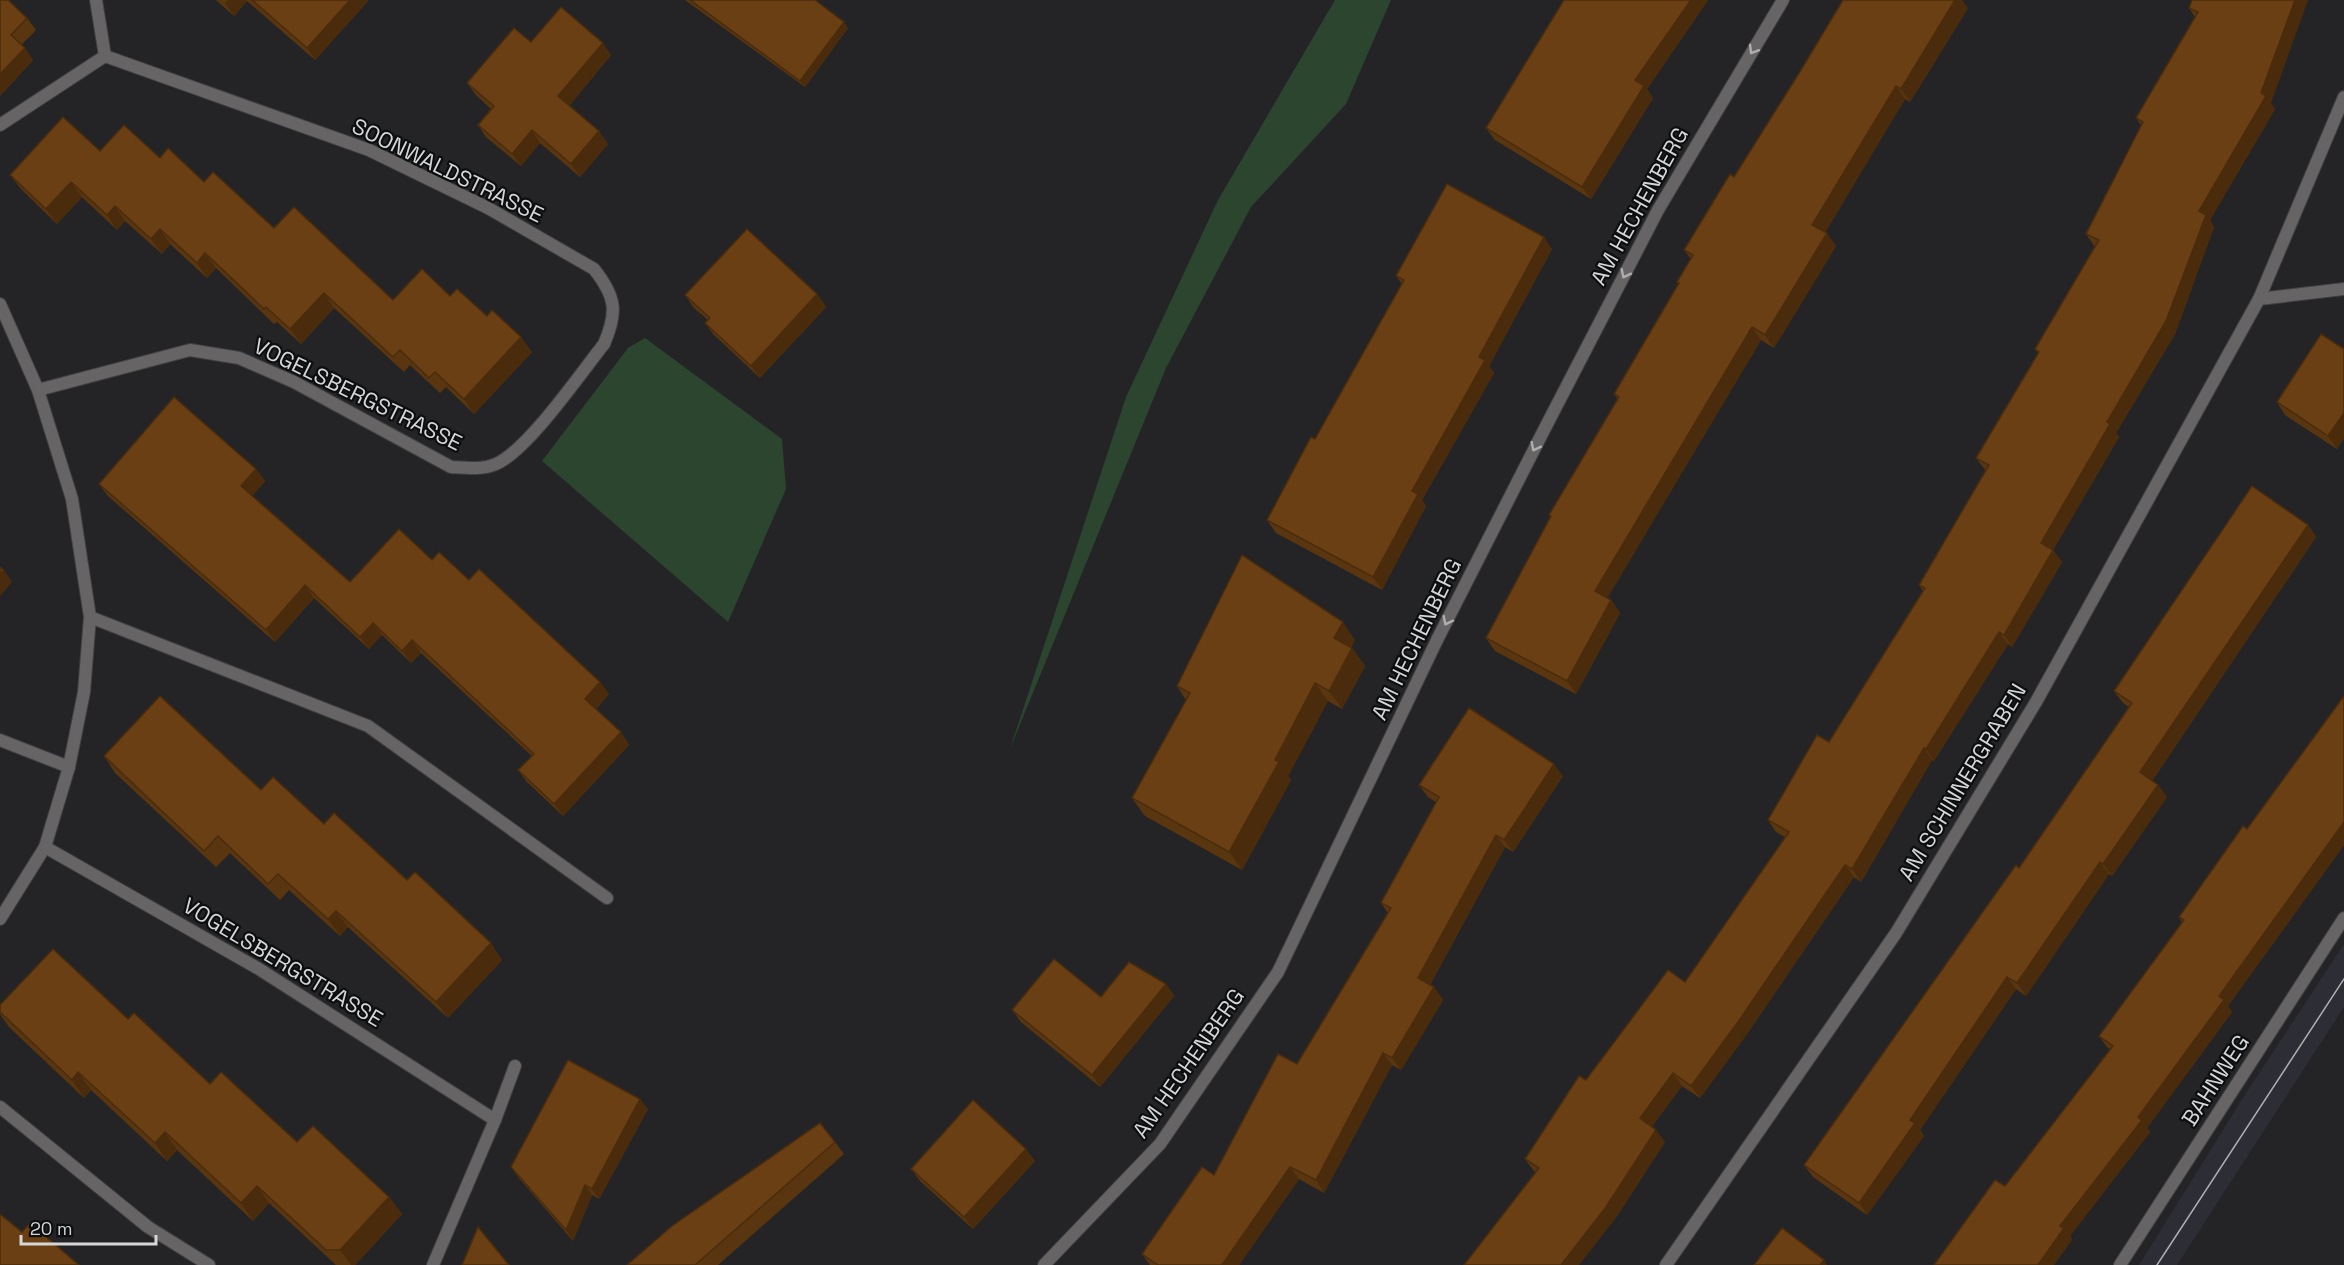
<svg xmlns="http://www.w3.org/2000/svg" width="2344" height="1265" font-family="'Space Grotesk',sans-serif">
	<rect width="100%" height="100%" fill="#242427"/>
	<path fill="#2c2d35" d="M2344,944v63l-167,258h-38l107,-172z"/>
	<g fill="#2b452f">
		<path d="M1335,0h56l-45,104 -95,103 -85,161 -156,381 116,-352 92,-197z"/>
		<path d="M645,338l137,101 4,50 -58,133 -186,-161 86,-113z"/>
	</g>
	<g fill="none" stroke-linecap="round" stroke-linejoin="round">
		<g stroke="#404043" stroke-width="14">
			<path id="lane" d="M433,1265l62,-145 20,-54"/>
		</g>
		<g stroke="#404043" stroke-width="14">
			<g id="street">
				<path d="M0,125l105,-69"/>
				<path d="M2259,299l85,-10"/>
				<path d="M0,304l38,86 34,109 18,118 -6,75 -15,75 -24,80 -45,72"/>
				<path d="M38,390l152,-40 49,8 55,24 157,85c15,1 31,3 45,-3 32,-14 84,-90 108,-120 14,-32 12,-47 -10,-75l-106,-61 -119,-58 -264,-94 -9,-56"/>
				<path d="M90,617l278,109 239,172"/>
				<path d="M0,740l69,27"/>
				<path d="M45,847l214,122 236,151"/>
				<path d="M0,1107l148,120 61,38"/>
				<path d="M1044,1265l116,-121 118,-172 159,-332 107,-210 114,-220 125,-210"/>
				<path d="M1666,1265l230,-332 140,-231 223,-403 85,-202"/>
				<path d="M2120,1265l224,-347"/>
			</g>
		</g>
		<use href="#lane" stroke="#666464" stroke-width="12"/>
		<use href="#street" stroke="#666464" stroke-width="12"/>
		<path stroke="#b0b0b2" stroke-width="1.5" d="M2157,1265l187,-286"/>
	</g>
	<g fill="#5a3610">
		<path d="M0,0l27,18 9,12 -15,15 12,15 -33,36z"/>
		<path d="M216,0h153l-54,60 -68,-59 -13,15z"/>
		<path d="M685,0h130l33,28 -43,59z"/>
		<path d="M1564,0h144l-61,89 6,9 -62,101 -96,-59 -9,-12z"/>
		<path d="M2192,0l83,109 -65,111 4,7 -39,107 -59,99 3,4 -66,113 9,12 -50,85 -4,-3 -74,117 -2,-1 -71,122 -7,-5 -107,157 -47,64 -18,-12 -30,40 13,16 -50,77 -81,-48 -9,-12 61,-79 99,-98 100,-145 -9,-5 -8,-12 61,-78 94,-151 -4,-6 67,-114 -10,-13 62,-105 -3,-4 60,-102 -9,-13 55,-109 -5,-7 59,-101 -6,-9z"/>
		<path d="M1968,8l-58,94 -5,-3 -80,133 11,14 -62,102 -13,-8 -154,257 4,3 9,13 -44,81 -81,-43 -9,-13 64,-121 -1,-2 69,-115 -4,-6 65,-110 -2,-2 14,-23 -7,-9 50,-73z"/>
		<path d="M531,42l80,13 -42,51 39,38 -28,33 -40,-34 -19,23 -35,-29 -8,-12 13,-16 -15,-14 -9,-12z"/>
		<path d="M100,151l60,7 44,24 70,46 119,72 57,-4 37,20 45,36 -58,62 -28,-27 -6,6 -30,-28 -6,7 -70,-64 -33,36 -24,-22 -3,2 -58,-56 -9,10 -37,-34 -8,10 -37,-33 -8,9 -35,-33 -25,27 -36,-35 -11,-14z"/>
		<path d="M1552,249l-63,117 5,7 -72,127 4,6 -44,84 -106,-57 -9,-13 48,-81 87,-155 -6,-8z"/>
		<path d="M817,294l9,13 -66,71 -46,-43 -9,-12 3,-3 -14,-12 -9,-13z"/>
		<path d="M2344,349v89l-7,11 -52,-34 -8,-13z"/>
		<path d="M256,469l9,12 -13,15 98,86 82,-22 37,20 131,102 9,12 -13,15 33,36 -66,71 -36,-34 -9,-12 14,-14 -111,-103 -10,10 -29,-28 -13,14 -55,-51 -39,44 -167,-146 -9,-12z"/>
		<path d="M2308,525l8,12 -164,244 6,4 9,12 -55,79 -3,-2 -83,122 -10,-7 -96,141 4,6 -57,79 -54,-38 -9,-12 215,-297 110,-161 -6,-4 -9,-12z"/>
		<path d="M1355,640l-4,7 14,19 -23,43 -14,-8 -40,75 3,4 -49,90 -97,-54 -13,-18 54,-98 -9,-14z"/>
		<path d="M2344,696v149l-116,161 4,6 -85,116 3,4 -80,104 2,4 -67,-54 106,-136 -4,-3 -8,-11 83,-114 -3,-5 68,-88z"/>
		<path d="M104,756l157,34 63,34 83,56 95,80 -54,58 -100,-91 -8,9 -51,-46 -9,10 -50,-47 -14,14 -101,-94z"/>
		<path d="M1563,776l-50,76 -8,-5 -75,138 4,2 9,13 -42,70 -9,-5 -68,128 -25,-14 -60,86h-89l-8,-11 72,-79 83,-111 91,-151 -7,-10 55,-101 -8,-5 -9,-12z"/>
		<path d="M1166,984l8,12 -74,91 -79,-65 -9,-12 89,-13z"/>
		<path d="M0,1005l128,14 82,65 87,58 92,55 13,17 -47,51h-19l-67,-62 -16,18 -76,-71 -10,11 -76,-71 -7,8 -75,-71 -9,-13z"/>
		<path d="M648,1109l-49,90 -7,-4 -19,46 -55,-64 -7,-10z"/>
		<path d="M835,1142l9,12 -126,111h-91z"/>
		<path d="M1035,1161l-62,68 -53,-48 -9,-12z"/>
	</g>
	<g fill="#4a2c0d">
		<path d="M228,0h19v1l-13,15 -9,-13z"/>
		<path d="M350,0h19l-54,60 -8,-12z"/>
		<path d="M1691,0h17l-61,89 6,9 -62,101 -9,-12 53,-107z"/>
		<path d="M1955,0h7l6,8 -58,94 -9,-13z"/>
		<path d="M2295,0h13l-37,103 4,6 -65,111 4,7 -39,107 -59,99 3,4 -69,118 -9,-12 66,-121 92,-211 62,-118z"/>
		<path d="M844,22l4,6 -43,59 -5,-6z"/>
		<path d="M603,43l8,12 -44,53 -9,-12z"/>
		<path d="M25,48l8,12 -33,36v-22z"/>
		<path d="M1896,86l9,13 -83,139 -10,-13z"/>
		<path d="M532,130l8,13 -19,23 -9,-12z"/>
		<path d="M599,131l9,13 -28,33 -9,-13z"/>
		<path d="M71,182l11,15 -25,27 -11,-15z"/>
		<path d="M115,206l10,15 -8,9 -10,-15z"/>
		<path d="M160,229l10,15 -8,10 -11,-15z"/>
		<path d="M1827,233l9,13 -62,102 -9,-13z"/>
		<path d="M1544,237l8,12 -63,117 5,7 -72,127 4,6 -44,84 -9,-13 39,-86 67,-134z"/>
		<path d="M205,253l11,15 -9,10 -10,-15z"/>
		<path d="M324,293l10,15 -33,36 -11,-15z"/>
		<path d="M817,294l9,13 -66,71 -9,-12z"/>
		<path d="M1752,327l9,13 -157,264 -9,-13z"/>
		<path d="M521,337l11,15 -58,62 -10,-15z"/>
		<path d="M2344,413v25l-7,11 -9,-13z"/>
		<path d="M256,469l9,12 -15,17 -9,-12z"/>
		<path d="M2308,525l8,12 -167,248 -9,-13z"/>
		<path d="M2053,550l9,12 -50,85 -8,-12z"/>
		<path d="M4,570l8,12 -12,14v-22z"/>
		<path d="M305,585l9,13 -39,44 -9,-12z"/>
		<path d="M1611,600l9,13 -44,81 -9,-13z"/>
		<path d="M1343,622l12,18 -8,16 -13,-18z"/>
		<path d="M373,623l9,12 -13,14 -9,-12z"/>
		<path d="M1999,632l9,12 -74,117 -8,-12z"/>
		<path d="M412,640l9,13 -10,10 -9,-12z"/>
		<path d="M1352,648l13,18 -23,43 -13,-18z"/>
		<path d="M600,682l9,12 -16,17 -8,-12z"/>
		<path d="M1315,683l13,18 -40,75 3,4 -49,90 -13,-18 46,-92z"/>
		<path d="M621,732l8,13 -66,71 -9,-12z"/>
		<path d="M1924,748l8,12 -71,122 -9,-13z"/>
		<path d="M1554,764l9,12 -50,76 -9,-12z"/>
		<path d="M2158,785l9,12 -55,79 -9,-12z"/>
		<path d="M2344,822v23l-116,161 4,6 -85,116 3,4 -80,104 2,4 -18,25h-16l22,-39 78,-109 81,-121z"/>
		<path d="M1496,835l9,12 -78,143 -9,-12z"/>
		<path d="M2100,862l9,12 -83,122 -9,-13z"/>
		<path d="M1845,865l9,12 -107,157 -47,64 -9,-12z"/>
		<path d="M336,911l12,16 -8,9 -12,-17z"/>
		<path d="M491,943l11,17 -54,58 -12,-16z"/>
		<path d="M2007,977l9,12 -96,141 4,6 -57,79 -8,-12 51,-83z"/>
		<path d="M1166,984l8,12 -74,91 -8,-12z"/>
		<path d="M1434,987l9,13 -42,70 -9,-12z"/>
		<path d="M1383,1053l9,12 -68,128 -8,-13z"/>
		<path d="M78,1072l13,18 -7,8 -12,-18z"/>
		<path d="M1673,1073l9,13 -33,44 -9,-12z"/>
		<path d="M640,1099l8,10 -49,90 -7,-10z"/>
		<path d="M1656,1130l9,12 -50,77 -36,46h-18z"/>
		<path d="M165,1132l12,18 -10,11 -12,-18z"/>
		<path d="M1026,1149l9,12 -62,68 -9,-12z"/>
		<path d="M1290,1167l9,12 -60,86h-17z"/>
		<path d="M585,1185l7,10 -19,46 -7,-11z"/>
		<path d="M257,1186l12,17 -16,18 -12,-18z"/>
		<path d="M389,1197l13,17 -47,51h-4l-11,-15z"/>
		<path d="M1824,1260l3,5h-7z"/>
	</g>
	<g fill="#693f13" stroke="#4a2c0d" stroke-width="1.5">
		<path d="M0,0h8l19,18 -16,17 14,13 -25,26z"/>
		<path d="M252,0h98l-43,48z"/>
		<path d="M690,0h125l29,22 -44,59z"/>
		<path d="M1564,0h127l-56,80 9,6 -62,101 -96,-59z"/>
		<path d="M1843,0h112l-54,89 -5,-3 -84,139 15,8 -62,102 -13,-8 -157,264 16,9 -44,81 -81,-43 65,-122 -2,-1 70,-118 -5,-3 65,-111 -2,-1 16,-27 -9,-5 46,-76 4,3 67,-107z"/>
		<path d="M2192,0h103l-34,93 5,3 -67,115 7,4 -40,106 -59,101 3,2 -69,119 12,7 -49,85 -5,-3 -73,117 -2,-1 -72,121 -7,-4 -107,157 -47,64 -18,-13 -33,45 16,12 -50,77 -45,58h-97l75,-97 -14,-9 54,-83 7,4 82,-110 17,12 104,-150 -21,-12 49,-85 12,7 96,-154 -6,-3 70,-120 -13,-7 63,-106 -4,-3 64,-109 -13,-6 57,-112 -7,-4 62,-106 -9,-4z"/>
		<path d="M561,7l42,36 -45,53 41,35 -28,33 -39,-34 -20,24 -34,-29 16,-19 -27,-23 47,-55 17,14z"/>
		<path d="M63,117l37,34 24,-26 36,33 8,-10 36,34 9,-10 61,56 20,-21 99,93 29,-31 28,27 7,-7 30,27 5,-6 29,27 -57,62 -29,-27 -6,6 -29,-28 -7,7 -69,-64 -34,36 -24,-22 -2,2 -59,-56 -8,10 -37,-34 -9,10 -36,-33 -8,9 -36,-33 -25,27 -36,-34z"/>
		<path d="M1447,184l97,53 -65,120 6,3 -73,131 6,3 -45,83 -106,-57 44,-83 4,2 89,-159 -8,-4z"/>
		<path d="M747,229l70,65 -66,72 -46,-43 5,-5 -25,-23z"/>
		<path d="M2321,334l23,15v64l-16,23 -51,-34z"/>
		<path d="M174,397l82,72 -15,17 109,96 49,-53 33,31 7,-8 30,28 10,-11 121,113 -15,17 36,33 -67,72 -36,-34 16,-16 -122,-114 -10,11 -29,-28 -13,14 -55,-52 -39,45 -167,-146z"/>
		<path d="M2252,486l56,39 -168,247 18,13 -55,79 -3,-2 -83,121 -10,-6 -97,143 5,3 -56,80 -55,-38 212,-300 3,3 113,-165 -18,-12z"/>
		<path d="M1242,555l101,67 -9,16 18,10 -23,43 -14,-8 -40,77 4,2 -50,90 -97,-54 58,-105 -13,-7z"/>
		<path d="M0,567l4,3 -4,4z"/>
		<path d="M160,696l101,94 12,-13 51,47 10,-11 73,67 8,-8 76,71 -55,59 -100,-91 -8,8 -50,-45 -10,10 -50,-48 -14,15 -100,-95z"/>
		<path d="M2344,696v126l-125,174 5,4 -86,117 4,3 -82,106 4,2 -26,37h-104l61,-85 10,6 108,-140 -14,-10 85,-116 -5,-3 64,-91 4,3z"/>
		<path d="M1469,708l85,56 -50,76 -8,-5 -78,143 16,9 -42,71 -9,-5 -67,127 -26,-13 -68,98h-64l-16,-11 60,-87 12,8 64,-121 19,10 94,-156 -10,-5 58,-106 -20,-12z"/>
		<path d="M53,949l75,70 6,-6 76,71 11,-12 76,70 16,-16 76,71 -49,53h-14l-69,-64 -16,17 -76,-71 -10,11 -77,-71 -6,8 -72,-68v-7z"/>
		<path d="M1054,959l47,38 28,-35 37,22 -74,91 -80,-65z"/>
		<path d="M568,1060l72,39 -48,90 -7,-4 -19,45 -55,-63z"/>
		<path d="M973,1100l53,49 -62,68 -53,-48z"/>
		<path d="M820,1123l15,19 -140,123h-68l45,-39z"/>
		<path d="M0,1214l22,18 8,-9 49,42h-79z"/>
		<path d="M478,1227l31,38h-47z"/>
		<path d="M1782,1228l42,32 -4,5h-66z"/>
	</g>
	<defs><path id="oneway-chevron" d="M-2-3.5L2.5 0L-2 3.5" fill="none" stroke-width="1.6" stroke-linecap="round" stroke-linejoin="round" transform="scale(1.5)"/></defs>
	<g stroke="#aeaeaf">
		<use href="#oneway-chevron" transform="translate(1753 50) rotate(121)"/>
		<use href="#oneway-chevron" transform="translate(1625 274) rotate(117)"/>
		<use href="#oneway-chevron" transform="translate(1535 447) rotate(117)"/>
		<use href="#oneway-chevron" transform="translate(1447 621) rotate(117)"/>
	</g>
	<g text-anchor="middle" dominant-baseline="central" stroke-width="4.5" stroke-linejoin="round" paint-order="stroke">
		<g font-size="22" fill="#d5d6d7" stroke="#0d0e0f">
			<text transform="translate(448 170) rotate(26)">SOONWALDSTRASSE</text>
			<text transform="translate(1639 206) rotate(-61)">AM HECHENBERG</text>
			<text transform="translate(358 394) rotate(26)">VOGELSBERGSTRASSE</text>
			<text transform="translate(1416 639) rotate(-64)">AM HECHENBERG</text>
			<text transform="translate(1962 782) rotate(-59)">AM SCHINNERGRABEN</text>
			<text transform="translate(283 962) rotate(31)">VOGELSBERGSTRASSE</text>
			<text transform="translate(1188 1063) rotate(-55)">AM HECHENBERG</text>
			<text transform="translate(2215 1080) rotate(-57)">BAHNWEG</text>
		</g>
	</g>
	<path d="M21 1235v9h135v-9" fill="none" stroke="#d5d6d7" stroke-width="3"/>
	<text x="30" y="1235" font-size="18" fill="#d5d6d7" stroke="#0d0e0f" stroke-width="4.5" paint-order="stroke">20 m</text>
</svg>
